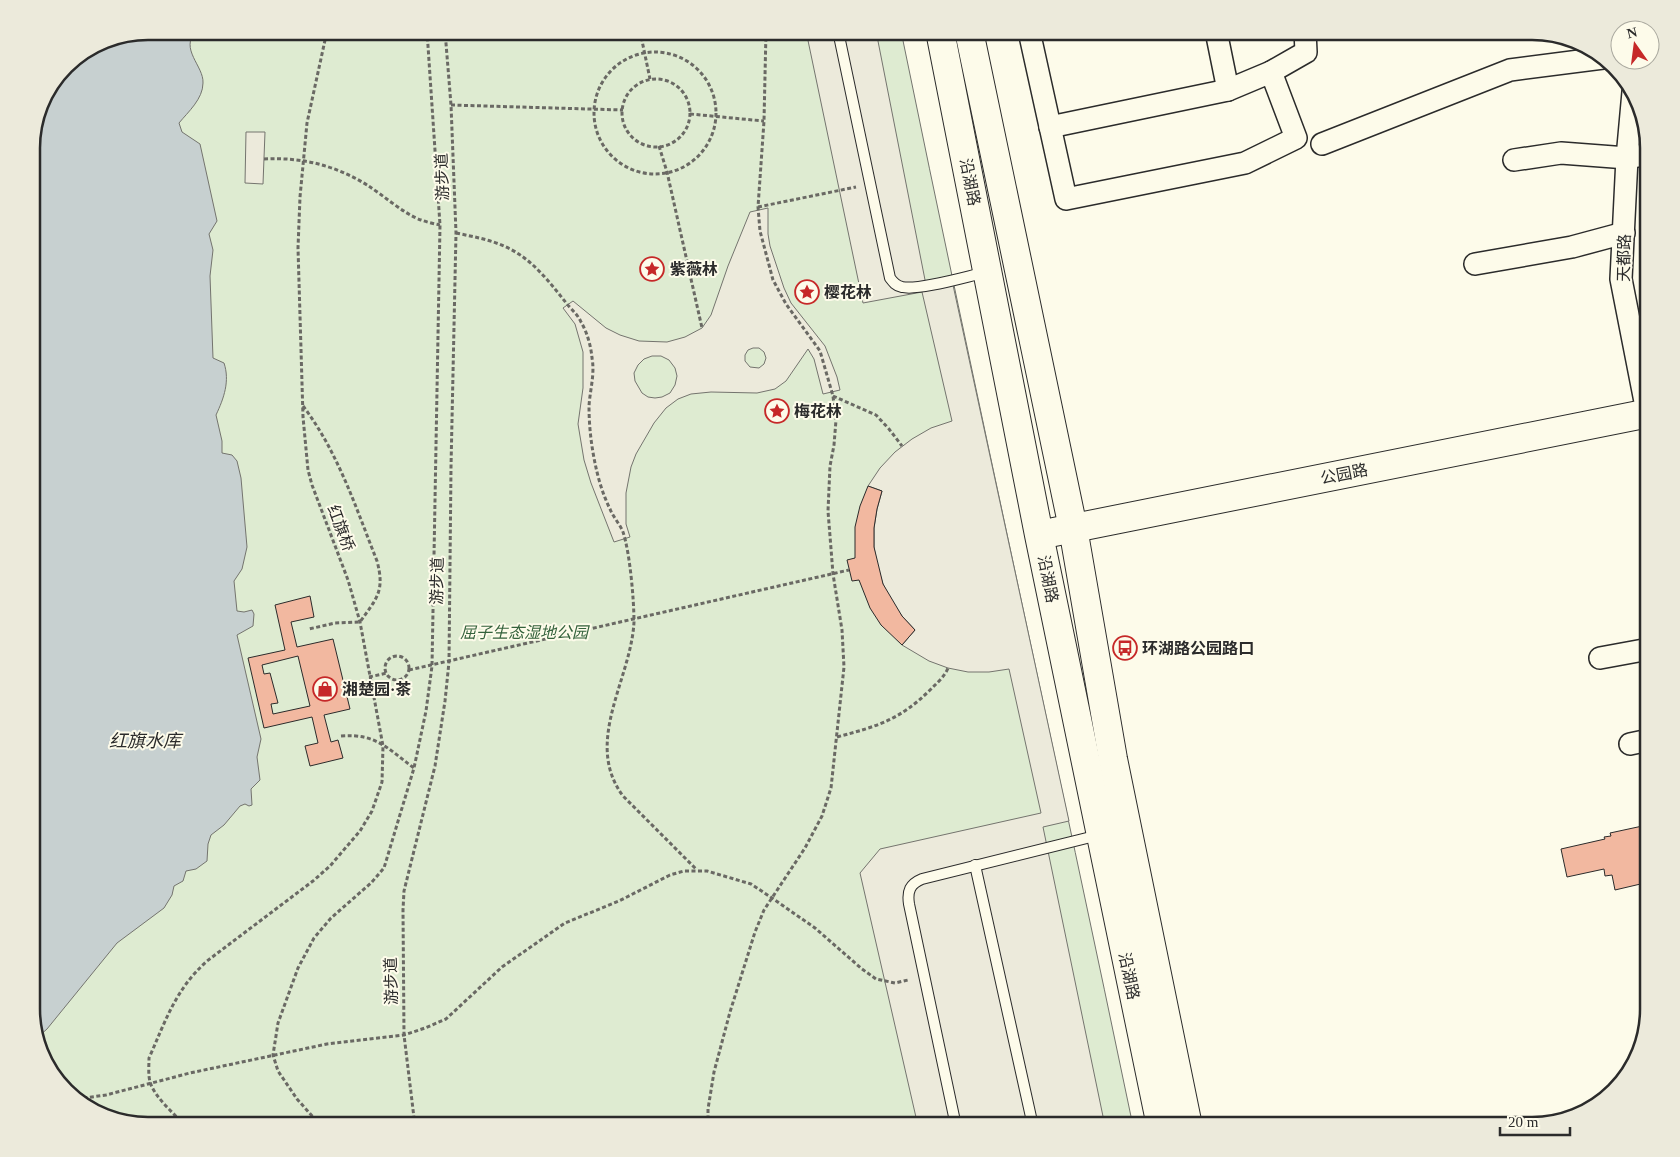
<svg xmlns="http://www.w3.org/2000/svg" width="1680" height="1157" font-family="'Times New Roman','Noto Sans SC',serif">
	<rect width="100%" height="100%" fill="#fdfbea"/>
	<path fill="#deebd1" stroke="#74746e" d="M148,31h753c75,366 156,730 232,1095h-985l-65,-20 -36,-39 -16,-50v-877l12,-44 23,-31 37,-25z"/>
	<g fill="#eceadb" stroke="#74746e" fill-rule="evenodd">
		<path d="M806,31h70l51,259 26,-5 116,536 -26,6 62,299h-187l-58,-253 20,-24 161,-36 -32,-144 -20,3h-21l-20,-4 -19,-7 -27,-16 13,-15 -13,-14 -11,-15 -8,-17 -6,-19 -3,-18v-19l3,-19 5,-18 -14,-5 12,-18 15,-16 17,-13 19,-11 21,-7 -30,-129 -59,11z"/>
		<path d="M246,132h19l-2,52 -18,-1z"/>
		<path d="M768,208v26l2,12 14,42 7,15 34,43 12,31 3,13 -17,4 -9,-35 -6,-10 -22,32 -11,8 -18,4 -46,-1 -20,2 -13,5 -12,9 -12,15 -18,31 -5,13 -5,26v31l4,13 -16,5 -23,-59 -7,-23 -6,-36 5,-36v-36l-8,-28 -12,-16 10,-7 33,27 14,7 19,6 28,1 18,-5 17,-9 9,-13 17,-49 22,-54zM753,348h6l5,4 2,6 -2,6 -5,4 -9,-1 -5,-6v-6l3,-5zM652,356h9l8,4 6,8 2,8 -2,9 -5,8 -8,4 -7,1 -7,-1 -6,-4 -7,-12 -1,-8 4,-8 6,-6z"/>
	</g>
	<path fill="#c7d0d0" stroke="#74746e" d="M148,31h48c-17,18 8,35 7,52 0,16 -15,29 -24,40l3,9 18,12 17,77 -8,13 4,16 -3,26 3,82 11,5c6,18 0,35 -8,52l6,26v12l10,2 5,6 4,17 6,69 -5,22 -8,12 3,30 7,1 8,-2 2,4 -1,12 -16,9 24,104 -4,18 3,23 -9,9 1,16 -3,1 -4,-2 -5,2 -16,19 -13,10 -3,9 -1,17 -11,8 -10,2 -3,10 -9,5 -2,9 -8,13 -47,35 -70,86 -9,8 -7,-20v-877l12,-44 23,-31 37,-25z"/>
	<g fill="#f2b8a0" stroke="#2b2b2b" fill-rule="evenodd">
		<path d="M868,486l14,5 -5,18 -3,19v19l9,37 19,32 13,14 -13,15 -21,-20 -11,-17 -11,-28 -7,1 -5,-21 8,-2v-31l5,-21z"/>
		<path d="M310,596l4,21 -23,5 6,25 36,-8 17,70 -26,6 7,27 7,-2 5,18 -33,8 -5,-20 13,-3 -6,-26 -48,11 -16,-70 37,-8 -10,-45zM298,656l12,50 -37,8 -2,-10 7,-1 -8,-30 -6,1 -2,-9z"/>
		<path d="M1647,825l2,6v51l-34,8 -3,-15 -7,1 -1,-7 -37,8 -6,-28 44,-10 -1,-2 7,-1 -1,-3z"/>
	</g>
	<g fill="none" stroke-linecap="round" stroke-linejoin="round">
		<g stroke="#2b2b2b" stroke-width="12">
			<g id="lane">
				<path d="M838,31l52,247c3,4 6,8 12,9 17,4 66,-11 85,-15"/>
				<path d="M975,865l58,261"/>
				<path d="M956,1126l-47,-222c-2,-13 1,-20 13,-25l177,-44"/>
			</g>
		</g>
		<g stroke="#2b2b2b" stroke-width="24">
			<g id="street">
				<path d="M1029,31l37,168 179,-36 51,-25 -25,-66 35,-20 -1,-21"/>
				<path d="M1216,31l12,59"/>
				<path d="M1633,92l-6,66 -6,121 28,143"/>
				<path d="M1050,127l178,-37 43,-18"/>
				<path d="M1322,144l188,-74 93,-12"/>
				<path d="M1514,160l47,-7 66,5 22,-4"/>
				<path d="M1475,264l97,-17 52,-14"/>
				<path d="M1600,658l49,-9"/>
				<path d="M1630,744l19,-4"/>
			</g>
		</g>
		<g stroke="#2b2b2b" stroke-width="30">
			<g id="secondary">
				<path d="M940,31l99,504 122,591"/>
				<path d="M969,31l104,497 40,231 75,367"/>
				<path d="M1054,532l595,-119"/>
			</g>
		</g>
		<g stroke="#6a6964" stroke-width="3" stroke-dasharray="4 2.5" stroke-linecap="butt">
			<path d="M640,31l10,48"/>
			<circle cx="655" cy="113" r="61"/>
			<circle cx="656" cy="113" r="34"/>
			<path d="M451,105l172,5"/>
			<path d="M690,114l74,7"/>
			<path d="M659,146l8,26 35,156"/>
			<path d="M264,159c37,-2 71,6 103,26 16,10 37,29 54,35 6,2 13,4 19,5"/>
			<path d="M758,207l98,-20"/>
			<path d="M456,233c19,4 37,7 54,16 24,12 41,35 57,55 5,6 11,11 14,18 6,10 10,24 11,36 3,16 -2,32 -3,48 0,19 2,38 6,57 3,15 8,32 15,46 3,8 10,15 13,23 7,21 11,68 11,90 -3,58 -51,120 -11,174l73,73"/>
			<path d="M833,396l43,19 13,14 13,17"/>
			<path d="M303,406c35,46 53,102 74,155 8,30 0,37 -17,61l-25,1 -26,6"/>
			<circle cx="397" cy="668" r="12"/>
			<path d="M409,670l440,-100"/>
			<path d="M369,677l18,-4"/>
			<path d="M341,736c35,-3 47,13 73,32"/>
			<path d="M837,737c41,-11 63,-17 94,-48 6,-6 14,-13 17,-21"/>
			<path d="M77,1099l29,-4 84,-22 137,-29 77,-9 21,-7 21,-9 56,-52 63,-44 54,-22 51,-26 14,-4h23l44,13 21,14 43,30 47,41 14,10 19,4 13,-3"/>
			<path d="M185,1126c-11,-13 -30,-28 -35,-44 -2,-8 -1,-17 -1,-24 17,-38 26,-68 58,-97l106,-80 17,-15 30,-35 12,-20 10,-29 1,-36 -23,-124 -12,-42 -36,-95 -4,-15 -5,-53 -5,-169 2,-51 7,-74 20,-92"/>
			<path d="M321,1126l-24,-27 -19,-28 -5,-16 5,-32 20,-55 16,-30 17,-20 40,-35 13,-15 30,-100 12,-57 6,-45 8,-441 -13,-194"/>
			<path d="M415,1126l-11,-91 -1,-125 1,-19 31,-125 10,-65 4,-39 2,-195 5,-234 -5,-128 -6,-74"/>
			<path d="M708,1126v-17l6,-37 16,-60 25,-80 9,-22 41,-62 17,-32 9,-28 13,-121 -2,-37 -9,-56 -5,-63 2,-45 4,-21 2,-25 -3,-24 -13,-45 -34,-47 -13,-24 -13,-49 -2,-24 6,-86 2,-90"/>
		</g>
		<use href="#lane" stroke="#fdfbea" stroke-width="10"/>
		<use href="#street" stroke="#fdfbea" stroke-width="21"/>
		<use href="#secondary" stroke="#fdfbea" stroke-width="28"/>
	</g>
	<defs>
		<g id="sight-ring" transform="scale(1.25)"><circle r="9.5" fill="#fdfbea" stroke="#c62828" stroke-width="1.5"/><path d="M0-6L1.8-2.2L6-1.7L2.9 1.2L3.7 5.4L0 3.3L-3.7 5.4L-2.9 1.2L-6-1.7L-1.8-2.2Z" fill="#c62828"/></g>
		<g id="bus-ring" transform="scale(1.25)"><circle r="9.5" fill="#fdfbea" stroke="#c62828" stroke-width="1.5"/><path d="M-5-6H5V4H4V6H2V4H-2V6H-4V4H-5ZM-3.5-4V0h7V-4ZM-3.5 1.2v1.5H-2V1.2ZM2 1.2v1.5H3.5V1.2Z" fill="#c62828"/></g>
		<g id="shop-ring" transform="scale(1.25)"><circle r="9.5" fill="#fdfbea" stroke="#c62828" stroke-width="1.5"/><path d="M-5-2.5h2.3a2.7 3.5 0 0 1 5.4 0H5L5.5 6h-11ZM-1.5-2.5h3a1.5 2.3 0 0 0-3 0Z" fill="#c62828"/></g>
	</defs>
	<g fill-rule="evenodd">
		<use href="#sight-ring" x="652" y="269"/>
		<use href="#sight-ring" x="807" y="292"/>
		<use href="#sight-ring" x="777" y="411"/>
		<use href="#bus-ring" x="1125" y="648"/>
		<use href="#shop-ring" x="325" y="689"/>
	</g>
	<g text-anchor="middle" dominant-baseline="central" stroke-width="4" stroke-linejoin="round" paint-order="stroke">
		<g font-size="16" fill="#2b2b2b" stroke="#fdfbea">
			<text transform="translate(442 177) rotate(-92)">游步道</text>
			<text transform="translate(970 182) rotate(79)">沿湖路</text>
			<text transform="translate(1624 258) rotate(-89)">天都路</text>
			<text transform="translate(1344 474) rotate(-11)">公园路</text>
			<text transform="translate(341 528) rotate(69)">红旗桥</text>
			<text transform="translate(1048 579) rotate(79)">沿湖路</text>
			<text transform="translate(437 581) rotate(-89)">游步道</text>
			<text transform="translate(1129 976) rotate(78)">沿湖路</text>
			<text transform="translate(391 981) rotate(-91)">游步道</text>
		</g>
		<g font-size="16" font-weight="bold" fill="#2b2b2b" stroke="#fdfbea" text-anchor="start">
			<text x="670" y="269">紫薇林</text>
			<text x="824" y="292">樱花林</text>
			<text x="794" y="411">梅花林</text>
			<text x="1142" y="648">环湖路公园路口</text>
			<text x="342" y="689">湘楚园·茶</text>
		</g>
		<g font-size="16" font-style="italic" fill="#34623c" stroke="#fdfbea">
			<text x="524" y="632">屈子生态湿地公园</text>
		</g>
		<g font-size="18" font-style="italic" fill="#2b2b2b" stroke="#fdfbea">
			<text x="145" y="741">红旗水库</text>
		</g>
	</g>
	<path d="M0 0H1680V1157H0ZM148 40H1532A108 108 0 0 1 1640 148V1009A108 108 0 0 1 1532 1117H148A108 108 0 0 1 40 1009V148A108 108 0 0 1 148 40Z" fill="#eceadb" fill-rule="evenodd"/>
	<path fill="none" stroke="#2b2b2b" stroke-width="2.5" d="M148 40H1532A108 108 0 0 1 1640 148V1009A108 108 0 0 1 1532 1117H148A108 108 0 0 1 40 1009V148A108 108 0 0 1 148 40Z"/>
	<g transform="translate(1635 45) rotate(346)"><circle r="24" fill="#fdfbea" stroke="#a9a89e"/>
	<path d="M0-4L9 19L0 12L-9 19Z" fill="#c62828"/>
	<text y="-8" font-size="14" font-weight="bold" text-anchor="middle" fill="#2b2b2b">N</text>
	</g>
	<path d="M1500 1127v8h70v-8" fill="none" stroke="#2b2b2b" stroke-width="2.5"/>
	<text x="1508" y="1127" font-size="15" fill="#2b2b2b" stroke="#fdfbea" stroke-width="4" paint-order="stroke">20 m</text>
</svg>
